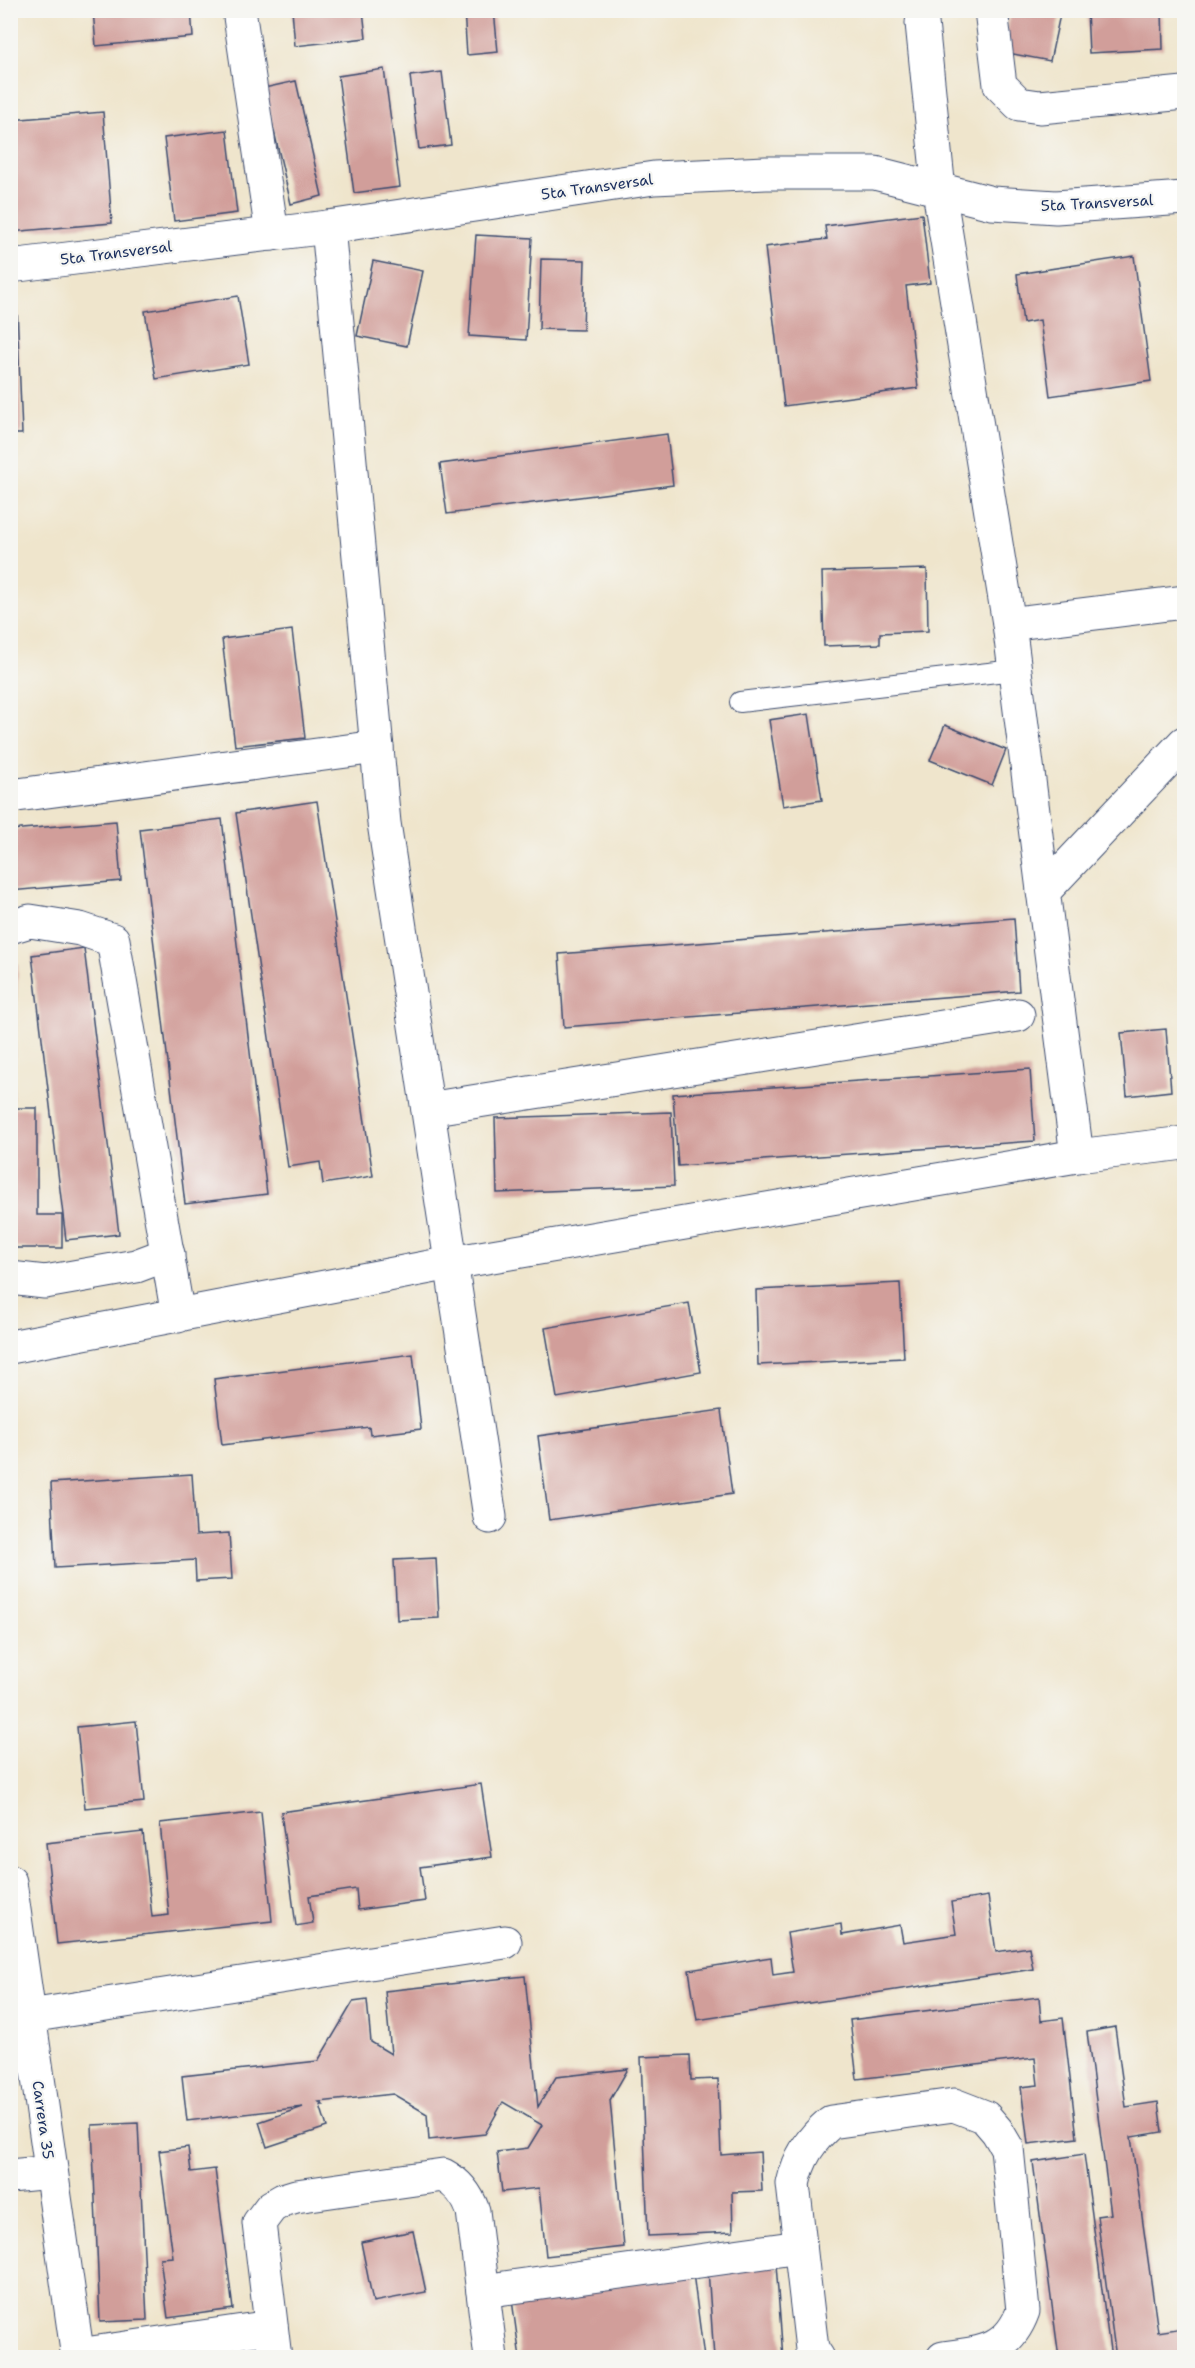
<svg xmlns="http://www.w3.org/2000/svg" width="1195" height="2368" font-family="'Shantell Sans',sans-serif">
	<rect width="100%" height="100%" fill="#f6f6f2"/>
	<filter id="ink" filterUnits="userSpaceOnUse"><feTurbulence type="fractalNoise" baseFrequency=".0167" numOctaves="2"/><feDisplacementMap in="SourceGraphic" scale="12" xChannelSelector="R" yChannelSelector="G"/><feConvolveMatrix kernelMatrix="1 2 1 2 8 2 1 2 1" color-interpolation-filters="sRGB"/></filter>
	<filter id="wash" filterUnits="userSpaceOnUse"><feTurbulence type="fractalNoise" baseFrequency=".008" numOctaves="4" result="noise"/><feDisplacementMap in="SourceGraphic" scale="24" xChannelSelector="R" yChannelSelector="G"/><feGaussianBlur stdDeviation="1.35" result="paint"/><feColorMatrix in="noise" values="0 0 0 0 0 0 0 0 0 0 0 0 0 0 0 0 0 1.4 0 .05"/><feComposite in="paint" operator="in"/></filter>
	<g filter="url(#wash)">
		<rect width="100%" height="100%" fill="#efe5cc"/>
		<g id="blocks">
			<g fill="#d19e9a">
				<path d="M93,10h98l2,27 -97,9z"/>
				<path d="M292,10h71l3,28 -71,8z"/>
				<path d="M464,10h30l4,42 -31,3z"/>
				<path d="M1011,10h50l-11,51 -47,-9z"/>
				<path d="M1087,10h75l1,39 -74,4z"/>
				<path d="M384,69l16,118 -46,6 -16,-117z"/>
				<path d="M442,72l9,73 -32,4 -9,-73z"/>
				<path d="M296,81l26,115 -31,8 -27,-116z"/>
				<path d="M103,112l9,111 -102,9v-112z"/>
				<path d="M227,130l10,83 -63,8 -10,-83z"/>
				<path d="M922,214l8,69 -24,3 12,102 -134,18 -19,-159 62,-8 -2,-13z"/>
				<path d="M476,235l56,3 -6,102 -57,-4z"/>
				<path d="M1134,256l17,125 -101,15 -10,-76 -17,3 -6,-49z"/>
				<path d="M541,259l44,1 -2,70 -44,-1z"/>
				<path d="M373,261l50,10 -16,75 -50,-10z"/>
				<path d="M238,296l11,68 -93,15 -11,-68z"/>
				<path d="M10,307h7l5,127h-12z"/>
				<path d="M667,434l6,51 -226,29 -7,-50z"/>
				<path d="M927,569l1,62 -48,2v11l-56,2 -2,-74z"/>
				<path d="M292,630l13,108 -70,8 -13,-107z"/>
				<path d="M809,714l13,86 -39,6 -14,-86z"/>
				<path d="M945,725l61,25 -14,35 -62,-25z"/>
				<path d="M317,801l56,375 -50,8 -3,-22 -32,5 -52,-354z"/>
				<path d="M222,819l45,375 -82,10 -45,-375z"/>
				<path d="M116,821l5,60 -111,10v-61z"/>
				<path d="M1014,918l5,73 -455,36 -5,-73z"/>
				<path d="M84,948l35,286 -53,6 -34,-285z"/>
				<path d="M10,963h8l-5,140h-3z"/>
				<path d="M1166,1029l5,62 -44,5 -6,-63z"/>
				<path d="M1030,1069l5,72 -357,25 -5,-72z"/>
				<path d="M10,1108h27v107h25v33h-52z"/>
				<path d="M671,1112l3,74 -177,7 -2,-75z"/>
				<path d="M900,1283l4,75 -146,7 -2,-75z"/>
				<path d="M689,1303l12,69 -144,26 -12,-70z"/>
				<path d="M413,1354l8,75 -51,6 -1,-8 -147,18 -8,-66z"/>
				<path d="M721,1410l11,84 -183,26 -11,-84z"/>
				<path d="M192,1474l4,61 33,-2 3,46 -36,2 -1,-21 -140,8 -4,-85z"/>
				<path d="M436,1558l3,60 -42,2 -3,-60z"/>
				<path d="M136,1721l8,81 -59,6 -8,-81z"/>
				<path d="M481,1784l11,73 -72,10 5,34 -67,9 -2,-21 -47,7 4,27 -17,3 -15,-114z"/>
				<path d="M261,1812l11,109 -215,23 -11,-101 97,-11 9,85 17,-2 -9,-92z"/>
				<path d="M988,1896l8,56 33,-5 4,22 -336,51 -8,-50 82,-13 2,18 20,-3 -6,-39 54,-9 1,11 58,-10 3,17 53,-8 -5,-32z"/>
				<path d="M525,1976l13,131 18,-30 72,-8 -18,31 14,147 -78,9 -7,-68 -37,4 -5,-40 31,-4 14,-23 -39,-23 -18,32 -56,6 -2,-26 -34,-20 -74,8 4,3h-3l7,22 -60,20 -8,-25 44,-15 -116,14 -5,-45 136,-15 35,-59 14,-2 4,42 20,12 -6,-63z"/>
				<path d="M1039,1997l2,24 22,-3 14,120 -49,6 -7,-57 17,-2 -3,-27 -178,21 -7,-59z"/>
				<path d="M1115,2027l11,80 32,-5 4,30 -31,5 27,195 25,-4 1,30h-68l-19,-142 14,-2 -24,-182z"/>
				<path d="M690,2055l1,25 27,-1 3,76 39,-3 2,39 -30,1 1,40 -85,4 -7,-179z"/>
				<path d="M138,2123l9,197 -47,2 -8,-197z"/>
				<path d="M188,2147l3,25 24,-3 18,140 -65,9 -8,-60 13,-1 -14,-106z"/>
				<path d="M1084,2154l27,204h-52l-26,-196z"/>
				<path d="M413,2231l13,61 -53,10 -12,-60z"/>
				<path d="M776,2264l7,94h-69l-6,-89z"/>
				<path d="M693,2273l11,85h-184l-8,-58z"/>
			</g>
		</g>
	</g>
	<g filter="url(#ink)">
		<use href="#blocks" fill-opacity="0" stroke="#3b4a6e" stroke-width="1.5"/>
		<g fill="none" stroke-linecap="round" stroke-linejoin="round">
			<g stroke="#3b4a6e" stroke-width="22">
				<path id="service" d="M740,702l274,-32"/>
			</g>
			<g stroke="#3b4a6e" stroke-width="35">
				<g id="minor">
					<path d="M239,10l33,224"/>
					<path d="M991,10l9,75 19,19 21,3 144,-14"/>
					<path d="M922,23l17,168 70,433 68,532"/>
					<path d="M328,227l56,596 106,694"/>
					<path d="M10,266l318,-39 326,-49 112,-5h109l117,30 64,4 128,-9"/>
					<path d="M1009,624l175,-22"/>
					<path d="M10,796l367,-49"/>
					<path d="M1043,892l141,-149"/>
					<path d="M10,927l20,-6 50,8 33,11 65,376"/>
					<path d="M428,1109l590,-94"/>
					<path d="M10,1278l35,4 91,-16 32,-12"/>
					<path d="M10,1347l441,-84 626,-107 107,-13"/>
					<path d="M10,1882l68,476"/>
					<path d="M10,2019l495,-77"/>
					<path d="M10,2176l41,-4"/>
					<path d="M483,2291l317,-44"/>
					<path d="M78,2355l193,-28"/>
					<path d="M275,2358l-16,-135 12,-16 12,-7 13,-4 147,-21c15,8 24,19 30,36l18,147"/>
					<path d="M818,2358l-6,-9 -19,-165c6,-27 17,-44 38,-62l123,-17 31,12 12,14 10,17 16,163c-15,41 -42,42 -80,47"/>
				</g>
			</g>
			<use href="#service" stroke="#fff" stroke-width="20"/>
			<use href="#minor" stroke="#fff" stroke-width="33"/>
		</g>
	</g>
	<g text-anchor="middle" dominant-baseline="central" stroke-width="4.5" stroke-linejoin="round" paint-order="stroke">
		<g font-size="15" fill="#1b2f5e" stroke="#f6f6f2">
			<text transform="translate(597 187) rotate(-8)">5ta Transversal</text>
			<text transform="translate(1097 203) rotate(-3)">5ta Transversal</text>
			<text transform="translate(116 253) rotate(-7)">5ta Transversal</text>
			<text transform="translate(43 2120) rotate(82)">Carrera 35</text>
		</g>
	</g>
	<rect width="1195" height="2368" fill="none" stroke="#f6f6f2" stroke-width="36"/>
</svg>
